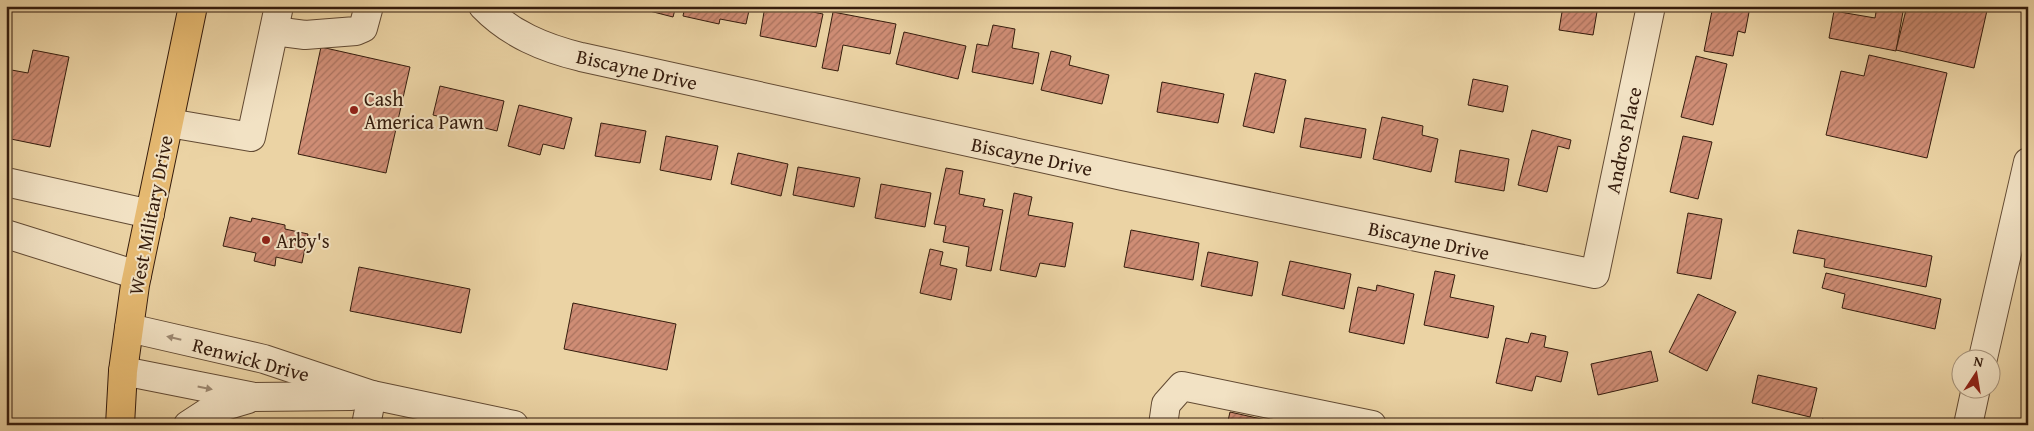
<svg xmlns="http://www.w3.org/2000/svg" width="2034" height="431" font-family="'Gentium Book Plus',serif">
	<defs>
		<pattern id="building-hatch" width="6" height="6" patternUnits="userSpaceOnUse" patternTransform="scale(1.25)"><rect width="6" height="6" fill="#cf8d75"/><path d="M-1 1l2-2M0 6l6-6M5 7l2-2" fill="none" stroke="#a9725e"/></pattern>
	</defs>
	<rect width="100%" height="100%" fill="#ebd3a4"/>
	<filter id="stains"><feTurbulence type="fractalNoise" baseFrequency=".004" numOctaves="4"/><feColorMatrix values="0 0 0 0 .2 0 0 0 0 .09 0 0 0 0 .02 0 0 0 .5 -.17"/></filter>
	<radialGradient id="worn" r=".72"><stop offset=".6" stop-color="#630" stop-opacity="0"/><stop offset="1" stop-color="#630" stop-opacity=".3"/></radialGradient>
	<g fill="url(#building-hatch)" stroke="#351c0d">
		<path d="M630,6h46l-3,11z"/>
		<path d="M685,6h65l-4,18 -26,-5 -1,5 -36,-8z"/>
		<path d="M765,6h17l41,8 -7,33 -56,-11z"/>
		<path d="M1563,6h35l-5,29 -34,-5z"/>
		<path d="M1713,6l37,1 -5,26 -7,-2 -5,25 -29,-5z"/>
		<path d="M1877,6h27l-8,45 -67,-13 5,-27 41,7z"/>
		<path d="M1907,6h81l-14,62 -78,-18z"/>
		<path d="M833,12l63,12 -6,30 -47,-9 -5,26 -16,-3z"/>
		<path d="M993,25l22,4 -3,19 27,5 -6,31 -61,-12 5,-28 11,2z"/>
		<path d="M904,32l62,14 -8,33 -62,-15z"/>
		<path d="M321,47l89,20 -24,106 -88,-19z"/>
		<path d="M33,50l36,7 -19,90 -44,-9v-69l22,4z"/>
		<path d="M1051,51l20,5 -2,9 40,10 -7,29 -61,-14z"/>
		<path d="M1869,55l78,18 -20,85 -101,-23 15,-64 23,5z"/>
		<path d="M1696,56l31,8 -14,61 -32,-8z"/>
		<path d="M1255,73l31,7 -12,53 -31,-7z"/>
		<path d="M1473,79l35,7 -5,26 -35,-7z"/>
		<path d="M1162,82l62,12 -6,29 -61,-11z"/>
		<path d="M440,86l64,15 -7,30 -64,-16z"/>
		<path d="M519,105l53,13 -8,31 -21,-5 -3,11 -32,-9z"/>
		<path d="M1382,117l41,9 -1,9 16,4 -7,33 -58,-13z"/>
		<path d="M1305,118l61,11 -5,29 -61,-11z"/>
		<path d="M601,123l45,8 -6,32 -45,-7z"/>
		<path d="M1532,130l39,10 -2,9 -11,-3 -11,46 -29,-7z"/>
		<path d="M666,136l52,10 -7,34 -51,-10z"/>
		<path d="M1683,136l29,6 -14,57 -28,-7z"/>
		<path d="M1460,150l49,9 -5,32 -49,-9z"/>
		<path d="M738,153l50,11 -7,32 -50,-12z"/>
		<path d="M798,167l62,11 -6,29 -61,-12z"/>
		<path d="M946,168l17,3 -4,23 26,5 -2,7 20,4 -12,61 -25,-5 3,-19 -26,-5 3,-16 -12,-2z"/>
		<path d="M881,184l50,9 -6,34 -50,-9z"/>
		<path d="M1014,193l18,4 -4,18 45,8 -8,44 -25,-4 -4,14 -36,-7z"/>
		<path d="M1688,213l34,6 -11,60 -34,-6z"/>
		<path d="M230,217l21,5 1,-4 33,7v4l23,5 -6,29 -26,-6 -1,9 -21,-5 2,-8 -33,-7z"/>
		<path d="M1131,230l68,13 -6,37 -69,-13z"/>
		<path d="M1798,230l134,26 -6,31 -102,-20 1,-8 -32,-6z"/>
		<path d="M930,249l13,3 -3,13 17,4 -6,31 -31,-7z"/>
		<path d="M1208,252l50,10 -6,34 -51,-10z"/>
		<path d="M1290,261l61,13 -7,35 -62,-14z"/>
		<path d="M359,267l111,22 -9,44 -111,-22z"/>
		<path d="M1435,271l20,4 -5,22 44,9 -6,32 -64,-13z"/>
		<path d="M1826,273l115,26 -6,30 -93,-21 3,-14 -23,-6z"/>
		<path d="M1377,285l37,9 -10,50 -55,-12 9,-45 18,4z"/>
		<path d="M1698,294l38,18 -29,59 -38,-19z"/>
		<path d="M573,303l103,21 -9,46 -103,-21z"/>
		<path d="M1531,333l15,3 -2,11 24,5 -7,30 -25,-6 -4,15 -36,-8 10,-45 22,5z"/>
		<path d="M1651,351l7,30 -60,14 -7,-31z"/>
		<path d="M1758,375l59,13 -7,29 -58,-14z"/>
		<path d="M1230,412l58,13h-61z"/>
		<path d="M1822,419l24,6h-25z"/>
	</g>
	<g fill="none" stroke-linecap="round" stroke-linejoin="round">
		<g stroke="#624a33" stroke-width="30">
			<g id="minor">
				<path d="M483,6c27,28 61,42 98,51l542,119 472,98 56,-268"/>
				<path d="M274,31l31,4 51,-4 7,-3 6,-22"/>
				<path d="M169,123l82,14 28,-131"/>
				<path d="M6,182l144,32"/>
				<path d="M6,234l131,41"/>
				<path d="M129,328l135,31 108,36 142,30"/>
				<path d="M1983,358l45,-196"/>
				<path d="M123,371l131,26 97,-1"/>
				<path d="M188,425l23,-15 37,-11"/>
				<path d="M366,425l6,-30"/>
				<path d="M1163,425l3,-21 16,-18 190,39"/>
				<path d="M1968,425l8,-37"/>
			</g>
		</g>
		<g stroke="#351c0d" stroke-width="30">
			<path id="major" d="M120,425l3,-54 12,-86 58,-279"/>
		</g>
		<use href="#minor" stroke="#f2e2c4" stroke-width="28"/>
		<use href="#major" stroke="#e6ba72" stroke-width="28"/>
	</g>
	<defs><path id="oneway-solid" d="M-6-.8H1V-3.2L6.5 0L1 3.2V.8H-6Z" transform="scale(1.25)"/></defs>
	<g fill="#9d8972">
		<use href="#oneway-solid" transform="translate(174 338) rotate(-167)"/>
		<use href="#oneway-solid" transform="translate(205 388) rotate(11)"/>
	</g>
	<g fill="#8f2418" stroke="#f2e2c4" stroke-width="2">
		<circle cx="354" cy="110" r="5"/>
		<circle cx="266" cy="240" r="5"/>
	</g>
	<g text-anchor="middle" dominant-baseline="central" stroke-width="4" stroke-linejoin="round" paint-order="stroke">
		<g font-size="20" fill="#351c0d" stroke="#f2e2c4">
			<text transform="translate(637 69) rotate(13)">Biscayne Drive</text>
			<text transform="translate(1623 140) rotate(-78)">Andros Place</text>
			<text transform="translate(1032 156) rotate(12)">Biscayne Drive</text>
			<text transform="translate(150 215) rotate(-79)">West Military Drive</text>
			<text transform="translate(1429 240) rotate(12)">Biscayne Drive</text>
			<text transform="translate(251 359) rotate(15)">Renwick Drive</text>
		</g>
		<g font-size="20" fill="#351c0d" stroke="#f2e2c4" text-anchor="start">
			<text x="364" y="98">Cash<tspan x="364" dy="23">America Pawn</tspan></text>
			<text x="276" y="240">Arby's</text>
		</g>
	</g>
	<rect width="2034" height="431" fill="none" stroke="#ebd3a4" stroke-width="25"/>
	<rect x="8" y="8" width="2019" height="416" fill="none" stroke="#351c0d" stroke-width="2.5"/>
	<rect x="12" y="12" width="2009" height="406" fill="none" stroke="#351c0d"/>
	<g transform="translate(1976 374) rotate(12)"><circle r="24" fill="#f2e2c4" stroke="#a6937b"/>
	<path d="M0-4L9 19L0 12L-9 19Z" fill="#8f2418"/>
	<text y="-8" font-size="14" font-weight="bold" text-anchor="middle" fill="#351c0d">N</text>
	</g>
	<rect width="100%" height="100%" filter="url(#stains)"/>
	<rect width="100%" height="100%" fill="url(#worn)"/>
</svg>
